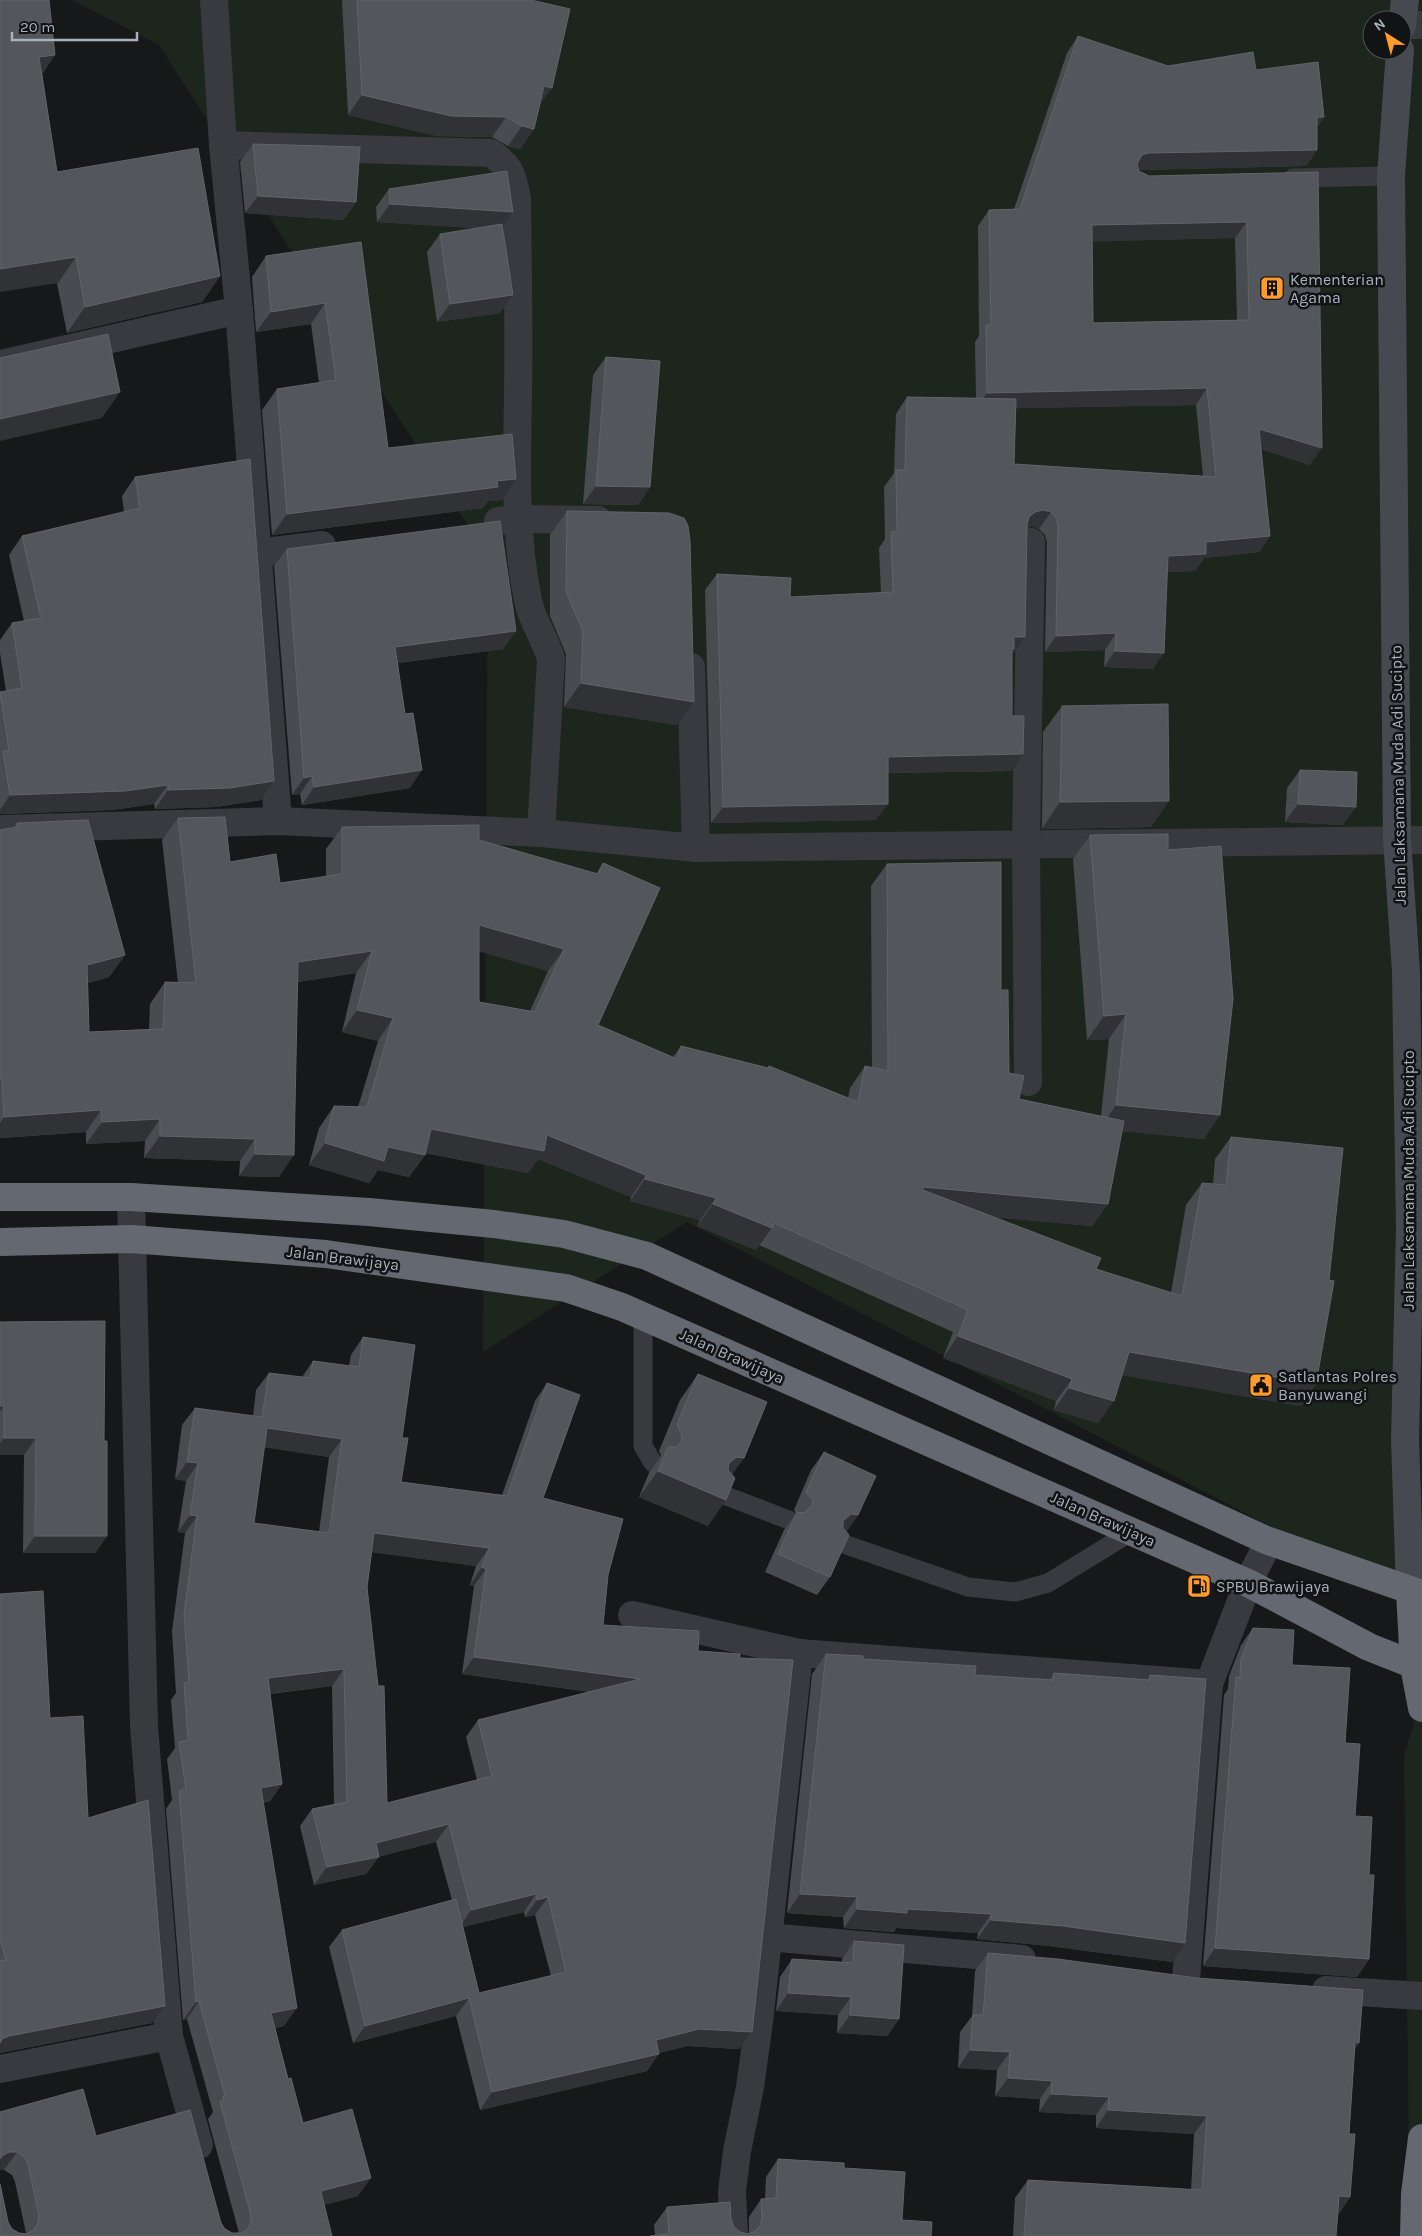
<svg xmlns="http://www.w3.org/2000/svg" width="1422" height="2236" font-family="Karla,sans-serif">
	<rect width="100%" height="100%" fill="#17181a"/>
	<g fill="#1d261d" fill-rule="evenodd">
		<path d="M72,0h1350v1586l-62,-13 -673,-351 -204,130 5,-795 -329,-512zM1372,20h30v30h-30z"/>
		<path d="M1422,1697v539h-12l-6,-480z"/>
	</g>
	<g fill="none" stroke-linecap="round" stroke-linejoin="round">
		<g stroke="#383a3f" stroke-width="19">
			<path d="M1293,178l98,-2"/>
			<path d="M643,1317v129l10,17"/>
			<path d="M721,1494l68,26"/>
			<path d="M841,1543l127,44 47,5 33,-9 83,-51"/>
		</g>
		<g stroke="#383a3f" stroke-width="28">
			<path d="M214,0l9,145 16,165 39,511"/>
			<path d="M1402,25h20"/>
			<path d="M223,145l268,8c20,14 22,23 26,46 1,66 2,132 1,197 -1,68 -4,136 10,204 4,21 17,38 23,59l-10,174"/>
			<path d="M0,364l239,-54"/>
			<path d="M498,521l19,-2 81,1"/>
			<path d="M257,553l65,-8"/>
			<path d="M691,667l5,181"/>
			<path d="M0,829l278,-8 263,12 155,15 726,-8"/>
			<path d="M1028,1082l-2,-238 5,-302"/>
			<path d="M131,1197l13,529 25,310 30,109"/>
			<path d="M632,1615l167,38 410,31 39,-101 21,-42"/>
			<path d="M767,1937l255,22"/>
			<path d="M1186,1980l23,-296"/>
			<path d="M1326,1990l96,6"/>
			<path d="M0,2069l169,-33"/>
			<path d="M734,2236l-2,-45 5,-40 13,-64 9,-65 40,-369"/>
		</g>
		<g stroke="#464950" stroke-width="28">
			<path d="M1402,25l3,-25"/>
			<path d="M1400,50l-9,126 6,663 9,133 1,67 3,189 -5,211 5,152"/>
		</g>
		<g stroke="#646971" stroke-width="28">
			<path d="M0,1197h131l238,15 125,12 70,10 83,22 619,284 156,54"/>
			<path d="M0,1242l131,-3 195,15 240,34 56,19 626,276 121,64 53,21"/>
			<path d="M1410,1591l4,75 8,42"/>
			<path d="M1414,2236l1,-42 7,-56"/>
		</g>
	</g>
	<g fill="#484b4f" fill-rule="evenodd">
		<path d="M0,0l55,55 -13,19 15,98 163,104 -18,26 -135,31z"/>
		<path d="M342,0h189l8,106 -5,23 -14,20 -12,-3 -16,-9 -55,-1 -89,-21z"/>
		<path d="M1078,36l90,30 88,4 68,47 -7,10v23l-11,16 -167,4v1l10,5 169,-4 -8,293 -49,-16 9,87 -11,16 -55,6 -9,13 -28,1 -14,97 -49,-2 1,-17 -60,2 2,-110 -2,-7 -6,-6 -7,-3 -5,2 -13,125h-2v118l-124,2 -12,47 -165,3 -6,-233 12,-16 73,23 91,-4 -2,-45 6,-9 -1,-52 10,-14 2,-59 11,-17 69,1 -1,-56 4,-6 -1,-110 11,-16 25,-1 53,-156zM1235,238l2,82 -144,3 -1,-82zM1196,405l7,71 -189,-12 2,-56z"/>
		<path d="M253,144l103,58 -13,18 -98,-7 -5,-51z"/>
		<path d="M389,189l124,23 -10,14 -3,87 -63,9 -10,-70 13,-18 37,-6 -100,-6 -1,-15z"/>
		<path d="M361,242l27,206 128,31 -14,21 -14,1 -5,7 -211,27 -10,-125 15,-21 42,-6 -8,-59 -55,8 -4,-55 14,-21z"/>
		<path d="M606,357l44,130 -12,18 -55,-1 10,-129z"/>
		<path d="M135,477l139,304 -13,19 -45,7 -61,2 -1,-5 -42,6 -112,4v-122l6,-1 -6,-38v-13l12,-17 12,-2 -15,-66 13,-19 102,-24 -2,-16z"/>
		<path d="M567,511l110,214 -113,-18 2,-53 -16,-38v-81z"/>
		<path d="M287,549l229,82 -13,18 -105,14 12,125 -108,17 -2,-11 -8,1 -18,-229z"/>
		<path d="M1062,706l89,121 -109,2 1,-97z"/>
		<path d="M1300,770l43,55 -58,-3 2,-34z"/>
		<path d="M178,818l52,44 50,21 46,-6v-28l16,-22 137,13 117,34 7,-11 -5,162 75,32 8,-11 87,22 1,-2 79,32 2,-10 15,-22 7,2 -1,-182 16,-22 114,126 8,83 10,26 82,17 8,-77 -22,1 -14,-181 17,-24 78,15 36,289 -82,-8 -14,73 -16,22 -98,-9 102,52 75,24 15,-88 16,-22 11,1 2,-25 16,-22 85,247 -15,22 -179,-31 -24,48 -44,-13 2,-9 -113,-43 10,-26 -194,-87 -3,5 -59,-24 3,-6 -70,-19 1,-4 -93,-38 -10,14 -103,-20v2l-16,22 -31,-7 -9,13 -60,-18 10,-37 15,-22 24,1 20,-66 -36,-9 14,-59 -58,9 -19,195 -40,-1 1,-15 -96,-3 1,-17 -59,3v-12l-86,6v-308l13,-2 4,-5 108,132 -16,22 -21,6 1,49 60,-3 1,-25 15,-22 13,1 -16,-143zM479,951l69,20 -18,40 -51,-9z"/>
		<path d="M0,1322l104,119 3,95 -12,17h-72l1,-98h-24z"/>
		<path d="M363,1337l39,101 -1,44 101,13 33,-94 12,-18 -4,115 65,77 -5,50 95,26 54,381 -13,17 -52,-3 -28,7 -12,18 -167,39 -24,-94 -103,27 -24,-96 13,-17 110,-30 -16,-58 -57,14 -13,18 -52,11 -14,-59 12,-17 22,-5 -2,-118 -62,8 12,90 -12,17 -7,2 21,223 -9,2 13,51 15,44 55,73 -34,9 8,31h-332l8,-14 4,7 7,4h7l-11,-51 -3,-7 -8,-5 -4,-58 96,24 125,87 4,6 7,4h7l-31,-114 5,-7 -26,-93 -4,1 -17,-211 6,-9 -5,-41 8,-11 -4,-48 5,-7 -4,-62 13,-98 -7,-1 8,-51 -11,-2 7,-54 13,-17 58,8 3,-26 13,-17 33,4 11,-16 36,5 2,-11zM264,1447l65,10 -10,75 -65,-9zM372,1552l104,14 -6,19 4,1 -12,88 128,18 -112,28 -12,17 11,43 -90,23 -20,-216zM524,1912l1,5 10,-2 16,61 -72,17 -16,-66z"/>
		<path d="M698,1374l46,84 -12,16 -24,52 -69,-29 10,-24 12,-17 -2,-5 21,-51z"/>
		<path d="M824,1452l22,80 -16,45 -13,18 -52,-23 19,-42 12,-17 -2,-3 17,-40z"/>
		<path d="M0,1594l50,124 38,100 77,188 -13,17 -152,30z"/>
		<path d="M1253,1628l39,37 53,78 10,73 14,59v84l-12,18 -154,-11 21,-271 4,-6 1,-13 12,-31z"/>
		<path d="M826,1654l149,21 75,4 4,-6 93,7 3,-5 22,287 -123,-16 -72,-7 1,-6 -82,-5 -2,4 -50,-4 -1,-11 -56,-4 25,-239z"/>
		<path d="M854,1941l45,78 -12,17 -50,-3 1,-18 -62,-4 4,-34 12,-18 50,3v-3z"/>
		<path d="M988,1953l371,90 -4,6 -6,85 1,63 -12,18 -2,21h-323l2,-38 13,-18 163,10 3,-56 -98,-6v-13l-57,-3 1,-13 -45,-3 2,-26 -39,-2 2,-36 12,-16 3,-45z"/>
		<path d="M778,2159l66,9 58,52 29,16h-276l-1,-11 13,-18 64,12 3,8 6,5 8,2 1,-1v-16l12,-18h4l1,-22z"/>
	</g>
	<g fill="#303235">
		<path d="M55,55l-19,26 3,-24z"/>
		<path d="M544,86l8,2 -14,20z"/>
		<path d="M362,95l144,22 -14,20 -55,-1 -89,-21z"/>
		<path d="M1317,117h7l-12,16z"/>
		<path d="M522,126l12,3 -14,20 -12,-3z"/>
		<path d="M1317,150l-11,16 -169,4 -6,2 11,-17 6,-2z"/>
		<path d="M258,196l98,6 -13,18 -98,-7z"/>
		<path d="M390,204l123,8 -13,18 -123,-8z"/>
		<path d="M1247,222l-12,16 -154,4 11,-17z"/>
		<path d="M76,257l-18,26 -58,9v-23z"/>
		<path d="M220,276l-18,26 -135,31 18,-26z"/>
		<path d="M513,295l-13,18 -63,9 13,-18z"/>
		<path d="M325,303l-14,21 -55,8 15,-20z"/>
		<path d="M1207,388l-11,17 -220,4 11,-16z"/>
		<path d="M120,392l-18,26 -102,23v-22z"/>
		<path d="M1259,429l63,19 -12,17 -62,-20z"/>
		<path d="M516,479l-14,21 -14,1 -5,7 -211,27 15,-21 210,-33z"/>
		<path d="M596,486l54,1 -12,18 -55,-1z"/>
		<path d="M1043,510l8,2 -12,17 -7,-3 -8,2 5,-11 6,-5z"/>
		<path d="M1270,536l-11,16 -55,6 -9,13 -39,2 12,-17 38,-14z"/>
		<path d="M516,631l-13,18 -120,16 12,-18z"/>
		<path d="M1116,633l-11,17 -60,2 11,-16z"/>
		<path d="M1014,637h11l-11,16h-2l-9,13z"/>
		<path d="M1115,651l49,2 -11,16 -49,-2z"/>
		<path d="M581,683l113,19 -17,23 -113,-18z"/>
		<path d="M1023,754l-11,17 -136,2 12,-16z"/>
		<path d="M422,770l-12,18 -108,17 12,-18z"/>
		<path d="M312,776l-12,18 -8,1 12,-17z"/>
		<path d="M274,781l-13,19 -45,7 -61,2 13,-19z"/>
		<path d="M168,785l-14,19 -42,6 -112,4v-4l10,-15z"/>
		<path d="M1169,801l-18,26 -109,2 18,-27z"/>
		<path d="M888,804l-12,16 -165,3 12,-16z"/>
		<path d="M1298,804l58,3 -13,18 -58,-3z"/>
		<path d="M479,925l85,24 -16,22 -85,-24z"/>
		<path d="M372,951l-16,22 -73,11 15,-22z"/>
		<path d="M125,955l-16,22 -37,10 15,-22z"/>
		<path d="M357,1010l36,8 -15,23 -36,-9z"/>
		<path d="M1126,1014l-17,25 -22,1 17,-24z"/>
		<path d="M1116,1105l104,10 -16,24 -104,-10z"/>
		<path d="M101,1110l-15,22 -86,6v-15l4,-6z"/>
		<path d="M160,1119l-15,22 -59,3 16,-22z"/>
		<path d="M431,1129l116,6 99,40 -15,22 -93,-38 -10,14 -113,-22z"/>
		<path d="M160,1136l95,3 -15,22 -96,-3z"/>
		<path d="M325,1143l63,4 37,8 -16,22 -31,-7 -9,13 -60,-18z"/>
		<path d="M255,1154l39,1 -15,22 -40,-1z"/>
		<path d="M645,1179l71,19 -16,22 -70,-19z"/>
		<path d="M923,1187l185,17 -16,22 -184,-17z"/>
		<path d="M713,1204l59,24 -16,22 -59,-24z"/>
		<path d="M958,1336l114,43 -16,22 -113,-43z"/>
		<path d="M1129,1352l187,32 -15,22 -187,-32z"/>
		<path d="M1069,1388l45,13 -16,22 -44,-13z"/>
		<path d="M0,1406h4l-4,5z"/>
		<path d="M267,1428l75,11 -13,18 -75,-11z"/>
		<path d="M4,1438h32l-12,17h-24v-12z"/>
		<path d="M737,1457l7,1 -19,26 4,-21z"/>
		<path d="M187,1462l11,1 -12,18 -11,-2z"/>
		<path d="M658,1471l68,29 -18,26 -69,-29z"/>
		<path d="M851,1514l7,1 -12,18 -8,-1 5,-11z"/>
		<path d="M190,1515l7,1 -12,17 -7,-1z"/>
		<path d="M374,1533l115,15 -13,18 -114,-15z"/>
		<path d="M35,1536h72l-12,17h-72z"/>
		<path d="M482,1567l4,2 -12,17 -4,-1z"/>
		<path d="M474,1657l166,22 -12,18 -166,-23z"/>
		<path d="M344,1669l-12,17 -76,9 12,-17z"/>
		<path d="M282,1784l-12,17 -21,5 12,-18z"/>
		<path d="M449,1824l-13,18 -61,16 4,-1 -13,17 -52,11 13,-18 49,-24z"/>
		<path d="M536,1894l-12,18 -65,16 12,-18z"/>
		<path d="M800,1894l57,3 -14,20 -56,-4z"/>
		<path d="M548,1897l-13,18 -10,2 12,-17z"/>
		<path d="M857,1909h50l84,5 -13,19 -82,-5 -2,4 -50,-4z"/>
		<path d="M991,1920l72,6 122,17 -13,19 -123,-16 -72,-7z"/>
		<path d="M1215,1948l154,11 -12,18 -154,-11z"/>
		<path d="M788,1993l63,4 -13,18 -62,-4z"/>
		<path d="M469,1998l-13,18 -103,27 12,-17z"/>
		<path d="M199,2001l-12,18 -4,1 13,-18z"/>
		<path d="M165,2006l-13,17 -152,30v-10l2,-4 7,-3z"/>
		<path d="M297,2008l-13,18 -26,4 13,-17z"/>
		<path d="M850,2015l49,4 -12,17 -50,-3z"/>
		<path d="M699,2029l53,3 -13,17 -52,-3 -44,11 13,-17z"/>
		<path d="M1355,2042l4,1 -12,17z"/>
		<path d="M970,2050l40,2 -13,18 -39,-2z"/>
		<path d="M659,2054l-12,17 -167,39 12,-18z"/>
		<path d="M1008,2078l44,3 -12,18 -45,-3z"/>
		<path d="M1051,2094l58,3 -13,18 -57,-3z"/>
		<path d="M1108,2110l99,6 -13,18 -98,-6z"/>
		<path d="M9,2152h8l-13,18h-4v-12l2,-2z"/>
		<path d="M371,2178l-13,18 -49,13 12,-18z"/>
		<path d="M1339,2196l11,1 -12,18z"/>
	</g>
	<g fill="#53565b" stroke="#60646a" fill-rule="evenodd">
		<path d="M0,0h49l6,55 -16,2 18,115 141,-24 22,128 -135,31 -9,-50 -76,12z"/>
		<path d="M357,0h174l39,9 -18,79 -8,-2 -10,43 -12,-3 -16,-9 -55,-1 -89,-21z"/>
		<path d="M1078,36l90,30 85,-14 3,18 62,-8 6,55h-7v33l-169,3 -6,2 -5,9 2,7 10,5 169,-4 4,276 -63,-19 11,107 -64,6v12l-38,2 -4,97 -49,-2 1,-18 -60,3 2,-111 -2,-7 -5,-6 -8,-2 -8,2 -6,5 -2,8 -2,112h-11v12h-2v67h12l-1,38 -135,3v47l-165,3 -6,-233 74,4 -1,19 103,-5 -2,-60 6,-1 -1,-61h9l2,-73 109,2 -2,65 202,13 -9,-89 -220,5 -1,-68h5l-2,-115 31,-1zM1247,222l2,98 -156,3 -1,-98z"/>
		<path d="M253,144l107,3 -4,55 -98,-6z"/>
		<path d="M507,171l6,41 -123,-8 -1,-15z"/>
		<path d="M502,224l11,71 -63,9 -10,-70z"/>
		<path d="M361,242l27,206 124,-14 4,45 -19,2 1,6 -211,27 -10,-125 59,-9 -11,-77 -54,9 -5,-56z"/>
		<path d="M108,334l12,58 -120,27v-61z"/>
		<path d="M606,357l54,4 -10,126 -54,-1z"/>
		<path d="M250,459l24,322 -44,7 -62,2v-5l-43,6 -115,4 -7,-44 6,-1 -9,-58 22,-4 -10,-65 29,-5 -19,-82 118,-28 -5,-31z"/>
		<path d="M567,511l102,2 15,5 4,8 2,15 4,161 -113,-19 2,-52 -17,-39z"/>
		<path d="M500,521l16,110 -121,16 10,67 8,-1 9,57 -108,17 -2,-11 -8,2 -17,-229z"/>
		<path d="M1168,704l1,97 -109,1 2,-96z"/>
		<path d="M1300,770l57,2 -1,35 -58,-3z"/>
		<path d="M225,817l5,45 46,-8 4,29 62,-9v-47l137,-2v15l119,34 5,-11 57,25 -62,137 79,34 4,-13 87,22 1,-2 89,36 7,-36 23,5 -1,-207 114,-2v128h7l1,83 15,3 -5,23 105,22 -16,83 -185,-17v3l178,68 -5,11 86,27 20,-113 24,2 5,-48 112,11 -14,132 5,1 -18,103 -187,-32 -15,49 -45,-13 3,-9 -114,-43 10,-26 -194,-87 -2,5 -59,-24 3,-6 -71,-19 1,-4 -99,-40 -3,16 -113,-22 -6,26 -37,-8 -4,14 -59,-18 9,-37 33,1 26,-89 -36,-8 15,-59 -74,11 -4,193 -39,-1v-15l-95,-3v-17l-58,3 -1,-12 -97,7 -2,-38 -2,1v-250l17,-3v-4l71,-3 37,135 -38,10 2,67 74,-3 2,-47 31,1 -18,-165zM479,925l85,24 -29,63 -56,-10z"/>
		<path d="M1168,834v16l53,-4 12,153 -13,116 -104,-10 10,-91 -22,2 -14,-181z"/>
		<path d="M105,1321l-1,120h3v95h-72l1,-98h-32v-32h-4v-84z"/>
		<path d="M363,1337l52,8 -13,93h6l-7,44 106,14 40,-113 33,12 -37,103 80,21 -15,56 -5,50 96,6 -1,20 42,3v4l53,2 -41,372 -53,-3 -43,11 3,14 -167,38 -23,-94 -104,28 -23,-96 114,-31 23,94 87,-21 -18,-75 -11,3 -1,-6 -65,16 -22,-86 -73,19 3,14 -52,10 -15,-58 35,-7 -3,-133 -76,9 14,106 -21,4 36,220 -26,5 17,66 3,-1 12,45 49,-14 19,69 -50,13 1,5 10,40h-332v-52l8,38 4,7 7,4 7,1 8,-4 4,-7 1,-7 -11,-52 -4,-7 -7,-5h-8l-7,4 -2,3v-47l83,-23 13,47 94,-26 31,113 4,6 7,4h9l6,-3 4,-7v-8l-31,-113 4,-2 -1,-4h2l-26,-95 -3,1 -17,-211 7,-2 -7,-47 9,-2 -4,-57 5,-1 -5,-68 13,-98 -7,-1 8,-52 -11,-1 8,-54 67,9 7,-44 41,5 3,-17 46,6zM267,1428l75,11 -13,94 -75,-10zM374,1533l115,15 -7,19 4,2 -12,88 166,22 -162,41 14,56 -105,27 -3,-117h-6l-11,-99z"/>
		<path d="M698,1374l69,28 -23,56 -7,-1 -8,6 -1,7 7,8 -9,22 -68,-29 10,-24h9l4,-5 1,-6 -5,-12z"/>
		<path d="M824,1452l52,24 -18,39 -7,-1 -8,7v7l6,7 -19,42 -52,-23 19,-42 7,1 8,-7 1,-6 -7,-8z"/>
		<path d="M43,1591l7,127 33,-2 5,102 60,-18 17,206 -156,30 -7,3 -2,4v-82l6,-1 -6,-21v-345z"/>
		<path d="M1253,1628l41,2 -2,35 58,3 -5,75 15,1 -5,72 17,1 -3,58h5l-5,84 -154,-11 21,-271 4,1 1,-19z"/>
		<path d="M826,1654l37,2v3l113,7 -1,9 78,5 1,-7 96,7v-5l56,4 -21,264 -122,-17 -72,-6v-6l-84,-5v4l-50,-4v-12l-57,-3z"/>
		<path d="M854,1941l50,4 -5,74 -49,-4 1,-18 -63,-4 4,-34 61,4z"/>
		<path d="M988,1953l70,6 139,19 166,12 -4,53 -4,-1 -6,92h6l-5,63 -11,-1 -3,40h-312l4,-56 174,10 5,-74 -99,-6 1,-13 -58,-3 1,-13 -44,-3 2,-26 -40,-2 3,-35h10z"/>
		<path d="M778,2159l66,4v5l61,4 -3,48 30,2 -1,14h-281l19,-2 -2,-27 63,-5 1,17 3,8 6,5 8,2 6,-2 6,-6 2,-8 -1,-19 15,-1z"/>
	</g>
	<defs>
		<g id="building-square" transform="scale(1.25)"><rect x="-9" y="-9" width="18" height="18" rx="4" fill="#ff9b2a" stroke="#121315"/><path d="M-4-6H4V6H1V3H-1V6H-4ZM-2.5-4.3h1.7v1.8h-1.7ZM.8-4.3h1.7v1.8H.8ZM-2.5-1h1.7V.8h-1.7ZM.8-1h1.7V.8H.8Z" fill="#111"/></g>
		<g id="civic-square" transform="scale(1.25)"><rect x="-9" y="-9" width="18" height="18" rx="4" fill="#ff9b2a" stroke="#121315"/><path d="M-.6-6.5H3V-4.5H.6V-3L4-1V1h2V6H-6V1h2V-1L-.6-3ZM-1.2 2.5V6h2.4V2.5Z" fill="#111"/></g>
		<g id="fuel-square" transform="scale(1.25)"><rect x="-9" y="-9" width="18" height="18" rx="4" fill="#ff9b2a" stroke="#121315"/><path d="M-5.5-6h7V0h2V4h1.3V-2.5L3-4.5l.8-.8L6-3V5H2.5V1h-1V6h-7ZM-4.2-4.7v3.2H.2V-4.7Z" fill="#111"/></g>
	</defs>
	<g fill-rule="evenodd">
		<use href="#building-square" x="1272" y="288"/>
		<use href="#civic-square" x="1261" y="1385"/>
		<use href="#fuel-square" x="1199" y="1586"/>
	</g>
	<g text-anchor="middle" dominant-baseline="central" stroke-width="5" stroke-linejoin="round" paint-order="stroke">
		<g font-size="16" fill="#a8b1bb" stroke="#121315" text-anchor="start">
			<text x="1290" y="279">Kementerian<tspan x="1290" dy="18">Agama</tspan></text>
			<text x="1278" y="1376">Satlantas Polres<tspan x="1278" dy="18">Banyuwangi</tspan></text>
			<text x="1216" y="1586">SPBU Brawijaya</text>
		</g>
		<g font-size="16" fill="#a8b1bb" stroke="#121315">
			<text transform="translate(1398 775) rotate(-91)">Jalan Laksamana Muda Adi Sucipto</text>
			<text transform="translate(1408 1180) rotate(-90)">Jalan Laksamana Muda Adi Sucipto</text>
			<text transform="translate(343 1258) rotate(7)">Jalan Brawijaya</text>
			<text transform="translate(732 1356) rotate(24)">Jalan Brawijaya</text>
			<text transform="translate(1103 1519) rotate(24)">Jalan Brawijaya</text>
		</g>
	</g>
	<g transform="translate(1387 35) rotate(324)"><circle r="24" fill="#121315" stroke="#4e5257"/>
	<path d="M0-4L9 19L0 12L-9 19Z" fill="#ff9b2a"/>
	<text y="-8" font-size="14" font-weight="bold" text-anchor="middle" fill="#a8b1bb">N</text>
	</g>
	<path d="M12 32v8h125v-8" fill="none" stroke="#a8b1bb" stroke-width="2.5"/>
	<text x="20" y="32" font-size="15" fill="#a8b1bb" stroke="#121315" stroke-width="4" paint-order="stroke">20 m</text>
</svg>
